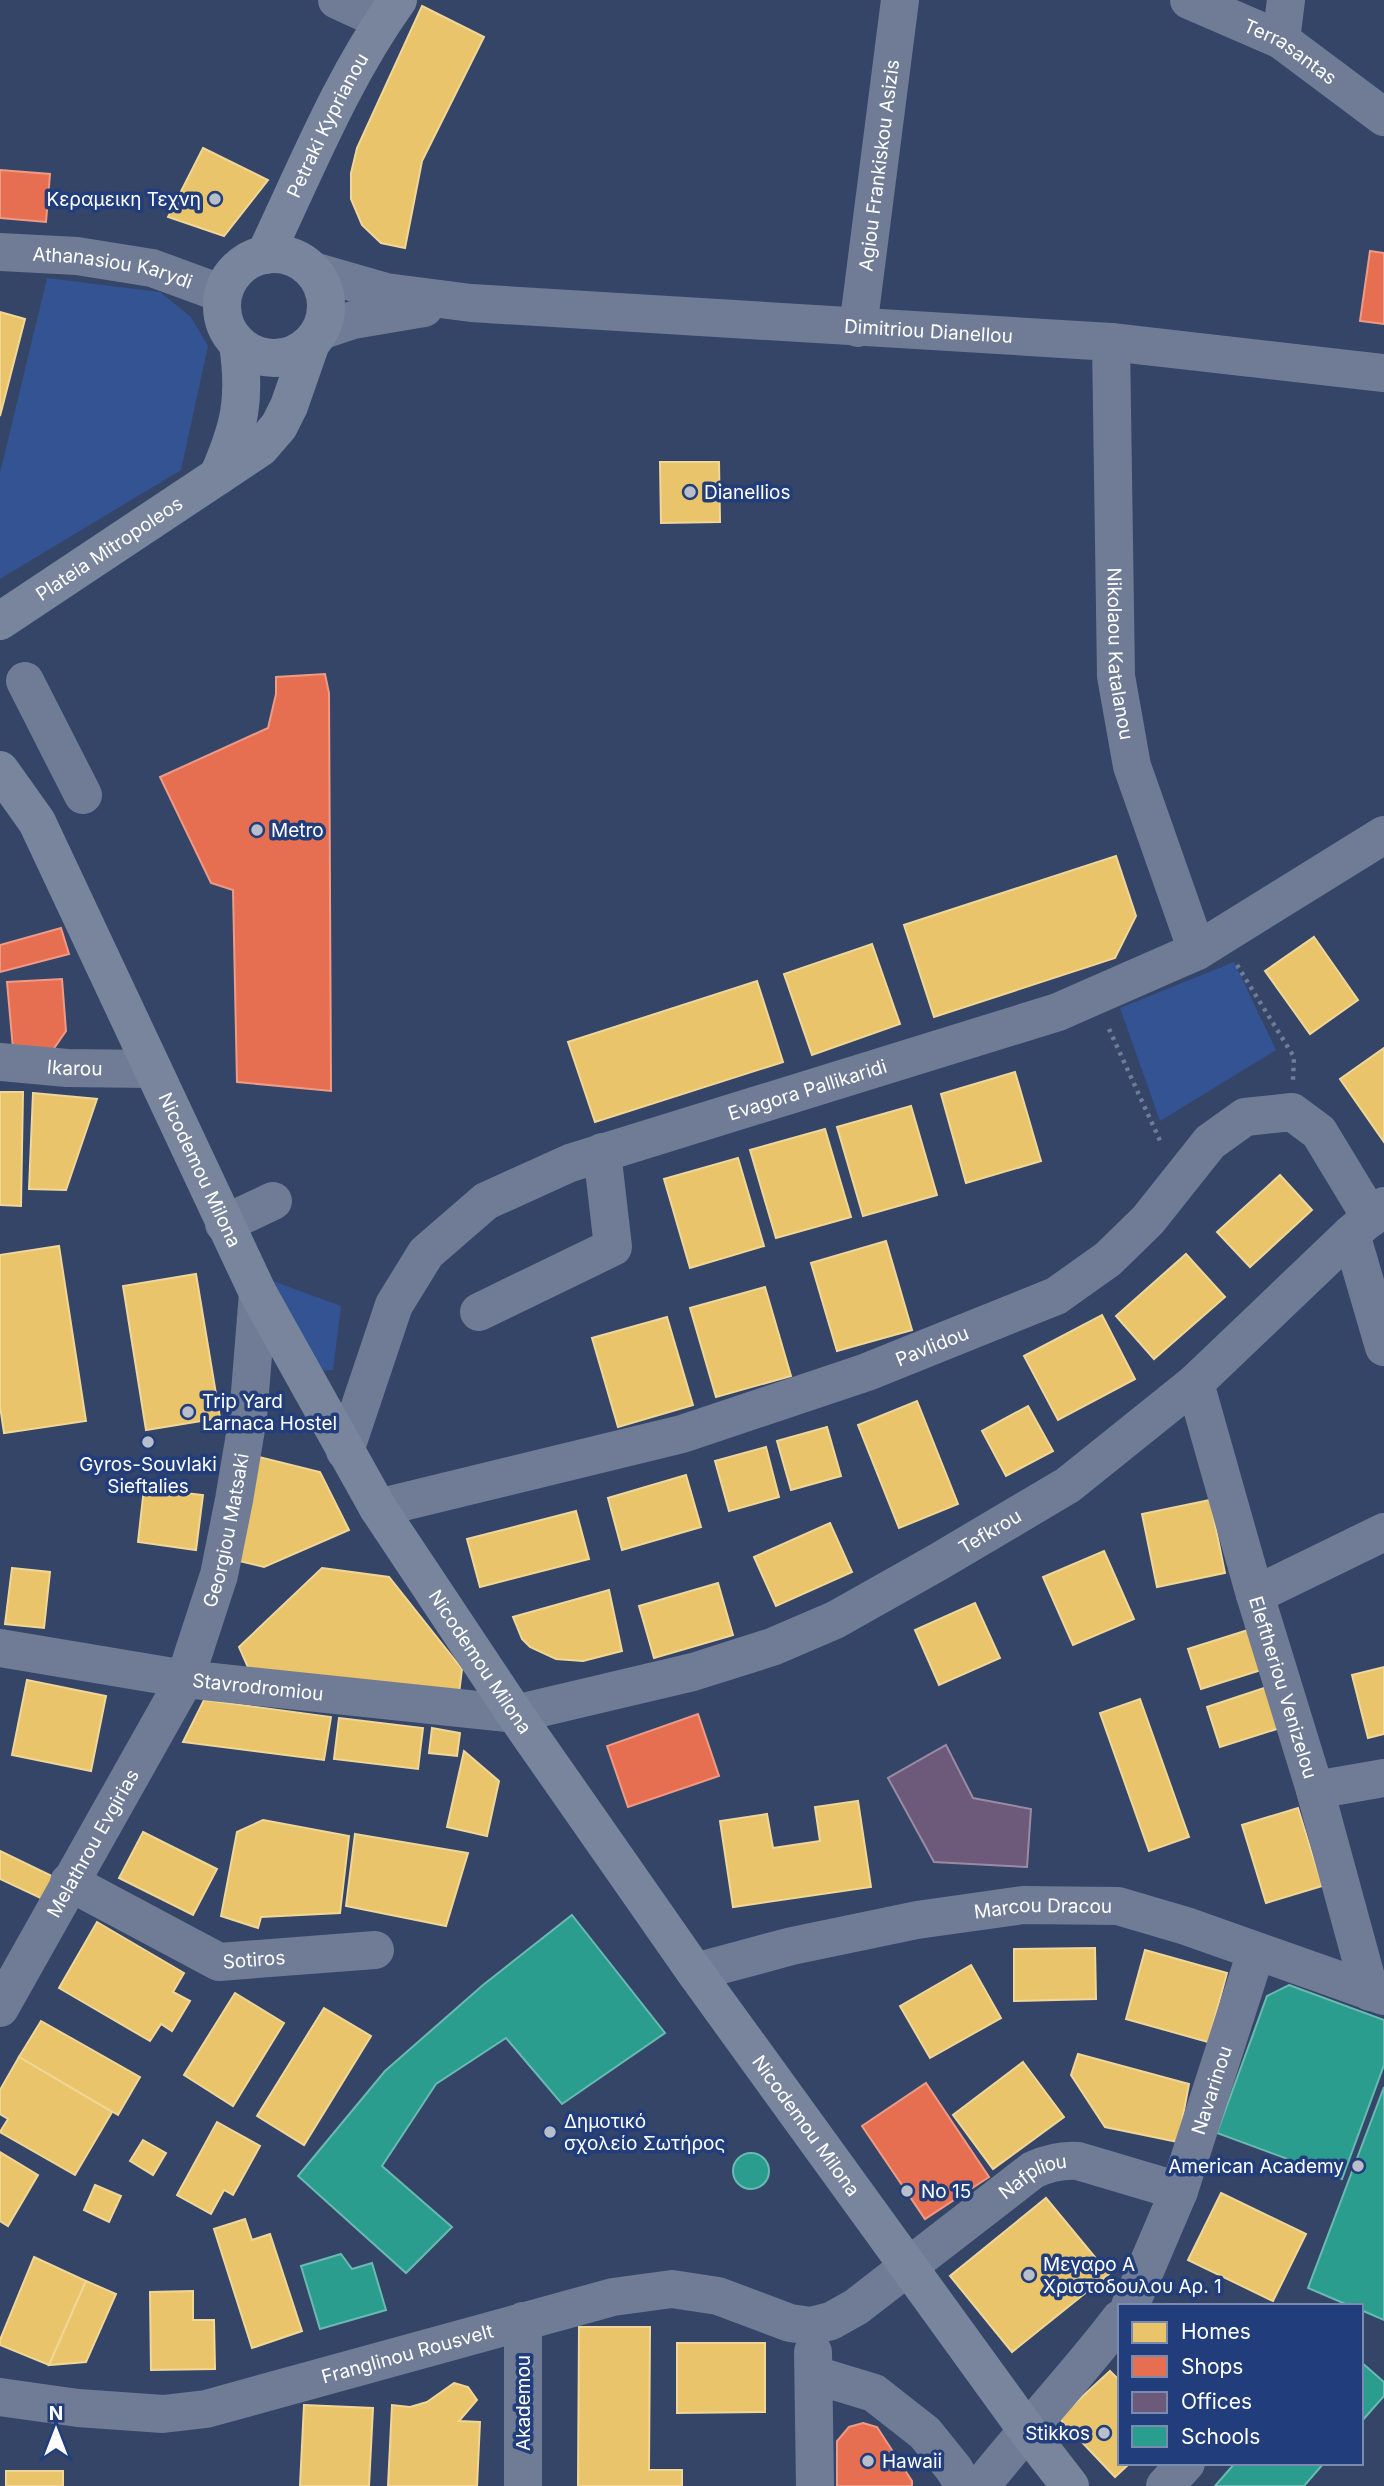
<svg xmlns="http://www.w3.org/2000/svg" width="1384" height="2486" font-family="Inter,sans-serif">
	<rect width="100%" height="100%" fill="#354567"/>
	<g fill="#345392">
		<path d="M47,278l113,14 31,25 17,29 -27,124 -181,109v-106z"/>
		<path d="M1234,962l42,88 -116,71 -40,-113z"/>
		<path d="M270,1280l71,26 -8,64 -24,1z"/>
	</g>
	<g fill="#e9c46a" stroke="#f0d697" stroke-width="2">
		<path d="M422,6l62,31 -62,124 -17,87 -24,-5 -19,-18 -11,-26v-26l6,-25z"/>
		<path d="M203,148l65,32 -44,56 -56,-19z"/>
		<path d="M0,312l25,7 -25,97z"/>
		<path d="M660,462h59l1,60 -59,1z"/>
		<path d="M1116,856l20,60 -21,42 -181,59 -30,-92z"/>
		<path d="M1314,937l44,63 -48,34 -45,-63z"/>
		<path d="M872,944l28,80 -88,31 -28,-81z"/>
		<path d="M757,981l26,81 -188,60 -27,-80z"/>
		<path d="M1384,1048v94l-44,-63z"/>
		<path d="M1015,1072l26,89 -75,22 -25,-89z"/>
		<path d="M0,1092h23l-2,114 -21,-1z"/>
		<path d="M33,1093l64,6 -31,91 -37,-1z"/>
		<path d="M911,1106l26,89 -74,21 -26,-89z"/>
		<path d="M825,1129l26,88 -75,21 -26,-88z"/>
		<path d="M738,1158l26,88 -74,22 -26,-89z"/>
		<path d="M1280,1175l32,35 -62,57 -33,-35z"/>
		<path d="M886,1241l26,89 -75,21 -26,-88z"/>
		<path d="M59,1246l27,175 -82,12 -4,-27v-151z"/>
		<path d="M1186,1254l39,43 -71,62 -38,-43z"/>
		<path d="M196,1274l24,144 -74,12 -23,-144z"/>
		<path d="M765,1287l26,89 -75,21 -26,-89z"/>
		<path d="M1102,1315l33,64 -77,41 -34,-64z"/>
		<path d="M667,1317l26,88 -75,22 -26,-89z"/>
		<path d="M917,1401l41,103 -59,24 -41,-103z"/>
		<path d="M1028,1406l25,45 -47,25 -24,-45z"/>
		<path d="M827,1427l14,49 -50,14 -14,-49z"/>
		<path d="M766,1447l13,50 -50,14 -14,-50z"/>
		<path d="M251,1455l69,17 29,58 -85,37 -33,-8z"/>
		<path d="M686,1475l15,52 -79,23 -14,-52z"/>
		<path d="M144,1488l59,7 -7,55 -58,-8z"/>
		<path d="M1210,1500l15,73 -68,14 -15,-73z"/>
		<path d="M576,1511l13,48 -109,28 -13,-48z"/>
		<path d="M830,1523l22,49 -76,34 -22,-49z"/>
		<path d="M1104,1551l30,68 -61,26 -30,-68z"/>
		<path d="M12,1568l38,4 -6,56 -39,-4z"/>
		<path d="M322,1568l67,9 73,92 -4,33 -207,-28 -12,-27z"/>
		<path d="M718,1583l15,52 -79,23 -15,-52z"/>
		<path d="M609,1590l13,61 -39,10 -27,-2 -26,-12 -8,-8 -9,-22z"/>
		<path d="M975,1603l25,55 -61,27 -24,-55z"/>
		<path d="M1251,1629l13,40 -63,20 -13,-40z"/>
		<path d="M1384,1667v67l-16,4 -16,-63z"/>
		<path d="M27,1680l79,16 -15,75 -79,-16z"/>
		<path d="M1270,1686l13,41 -63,20 -13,-40z"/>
		<path d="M1140,1699l49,138 -40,14 -49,-138z"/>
		<path d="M204,1700l127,17 -7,43 -141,-18z"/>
		<path d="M339,1718l84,10 -5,41 -84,-10z"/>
		<path d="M432,1728l28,5 -3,23 -28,-3z"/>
		<path d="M464,1751l35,30 -12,55 -40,-9z"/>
		<path d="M858,1801l13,86 -138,20 -13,-86 47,-7 6,34 47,-7 -5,-34z"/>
		<path d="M1298,1808l24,78 -56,17 -24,-78z"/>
		<path d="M263,1820l86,16 -9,77 -79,4 -3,11 -37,-12 16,-84z"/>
		<path d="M143,1832l74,37 -24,46 -74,-37z"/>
		<path d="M355,1834l113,19 -22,73 -100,-20z"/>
		<path d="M0,1851l60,29 -11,22 -49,-23z"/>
		<path d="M97,1922l87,51 -11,19 17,9 -18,30 -11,-7 -11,17 -91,-53z"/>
		<path d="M1095,1948l1,51 -82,2v-52z"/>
		<path d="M1145,1950l82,23 -19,69 -82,-23z"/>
		<path d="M971,1965l30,53 -71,40 -30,-52z"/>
		<path d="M235,1993l49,30 -51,83 -49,-31z"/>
		<path d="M324,2008l47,28 -67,109 -47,-29z"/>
		<path d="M41,2021l99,56 -22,38 -99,-58z"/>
		<path d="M1078,2054l111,30 -11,58 -73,-15 -34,-52z"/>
		<path d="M19,2057l93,55 -37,63 -75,-43 8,-13 -8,-5v-24z"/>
		<path d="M1023,2062l41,55 -71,52 -40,-54z"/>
		<path d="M217,2122l43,24 -27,49 -9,-5 -13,24 -34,-19z"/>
		<path d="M143,2140l23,13 -13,22 -23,-14z"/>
		<path d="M0,2152l38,23 -30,51 -8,-5z"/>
		<path d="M95,2185l26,11 -12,26 -25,-12z"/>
		<path d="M1221,2193l85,41 -33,67 -85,-41z"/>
		<path d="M1046,2198l63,76 -97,78 -62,-76z"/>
		<path d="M245,2219l7,21 18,-6 32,97 -50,17 -38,-119z"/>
		<path d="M34,2257l52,24 -37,84 -49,-20v-5z"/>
		<path d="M86,2281l30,13 -30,68 -37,3z"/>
		<path d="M193,2291v29h21l1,49 -64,1 -1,-78z"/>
		<path d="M579,2327h71l-1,143h33v16h-104z"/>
		<path d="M677,2343h88v69l-88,1z"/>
		<path d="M1110,2371l10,10v82h10l-15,14 -56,-59z"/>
		<path d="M454,2383l14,4 9,13 -18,21 21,1 -3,64h-89l4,-81 18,2 17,-5z"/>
		<path d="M304,2405l69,3 -4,78h-69z"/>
		<rect x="6" y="2471" width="57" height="15"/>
	</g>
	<g fill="#e76f51" stroke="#ee9a85" stroke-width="2">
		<path d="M0,170l50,4 -4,48 -46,-4z"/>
		<path d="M1370,251l14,2v71l-24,-3z"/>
		<path d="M325,674l4,19 2,398 -94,-9 -4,-192 -22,-7 -51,-106 108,-49 8,-34v-17z"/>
		<path d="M61,928l8,26 -69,18v-27z"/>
		<path d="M62,979l4,52 -20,29h-32l-7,-78z"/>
		<path d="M698,1714l21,62 -91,31 -21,-61z"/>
		<path d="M926,2083l63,94 -64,42 -63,-93z"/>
		<path d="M863,2423l14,4 35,54v5h-75v-45l12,-14z"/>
	</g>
	<path fill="#6d597a" stroke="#998ba2" stroke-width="2" d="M946,1745l27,53 58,11 -4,58 -93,-5 -46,-84z"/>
	<g fill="#2a9d8f" stroke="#6abab1" stroke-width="2">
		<path d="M572,1915l93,118 -103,71 -56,-66 -70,46 -54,82 70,61 -46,46 -108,-97 87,-105 98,-86z"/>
		<path d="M1289,1985l95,35v45l-42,114 -125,-46 50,-137z"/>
		<path d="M1384,2087v233l-23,-10v-4h-11l-42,-18z"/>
		<circle cx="751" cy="2171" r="18"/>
		<path d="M341,2254l11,15 20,-6 14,47 -66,19 -19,-63z"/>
		<path d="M1361,2362l23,20v14l-23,26z"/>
		<path d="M1235,2463h89l-20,23h-89z"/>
	</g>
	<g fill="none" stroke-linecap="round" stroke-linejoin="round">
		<g stroke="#707c96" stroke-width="4.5" stroke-dasharray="3.5 5" stroke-linecap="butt">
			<path d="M1237,965l57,92 -1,23"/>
			<path d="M1109,1029l53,116"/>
		</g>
		<g stroke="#707c96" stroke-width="38">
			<path d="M337,0l46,21"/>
			<path id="s1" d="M1189,0l92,40 103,77"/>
			<path d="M1281,40l5,-40"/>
			<path id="s2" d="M0,252l77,4 75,12 71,26"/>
			<path id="s3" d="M313,271l73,21 85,11 640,39 273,31"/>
			<path id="s4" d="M858,328l42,-328"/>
			<path d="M320,331l33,-11 71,-12"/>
			<path id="s5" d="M1111,342l5,334 16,90 65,185"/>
			<path d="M25,681l58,114"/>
			<path id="s6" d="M0,1062l67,6 84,1"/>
			<path d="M224,1224l49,-23"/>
			<path d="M1351,1234l33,113"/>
			<path d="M479,1312l134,-65 -11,-95"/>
			<path id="s7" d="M1195,1383l60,212 60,195 55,202"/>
			<path id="s8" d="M345,1451l49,-146 32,-52 60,-52 84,-38 488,-151 139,-61 187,-116"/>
			<path id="s9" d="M378,1508l304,-74 185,-62 189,-76 52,-37 40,-39 62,-78 35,-25 47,-5 27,20 52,86"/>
			<path d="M1255,1595l129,-63"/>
			<path id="s10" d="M0,1648l185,31 330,35 178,-42 79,-25 63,-27 103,-58 130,-77 127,-102 156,-149 33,-28"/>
			<path d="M1315,1790l69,-12"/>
			<path id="s11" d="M69,1882l150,80 156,-12"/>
			<path id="s12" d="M695,1972l97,-26 125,-26 106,-15 95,1 68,20 198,70"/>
			<path id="s13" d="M0,2008l185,-329 34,-104 15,-75 14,-83 10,-124"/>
			<path id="s14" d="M1130,2306l49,-115 77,-239"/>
			<path d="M813,2352l2,134"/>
			<path d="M815,2375l59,18 51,40 29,36 10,17"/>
			<path id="s15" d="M0,2397l78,11 85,6 43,-5 407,-112 59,-8 46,7 72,27 21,3 20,-5 25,-14 177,-137c15,-7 28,-10 45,-9l101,30"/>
			<path d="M523,2486v-165"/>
			<path d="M981,2486c45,-57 95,-109 139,-167"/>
			<path d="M1165,2486l21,-23"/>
		</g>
		<g stroke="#78859d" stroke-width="38">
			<circle cx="274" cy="306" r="52"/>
			<path id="s16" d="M265,255c41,-86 77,-177 133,-255"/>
			<path d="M218,476c22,-50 28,-77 20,-132"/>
			<path id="s17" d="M0,621l260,-173 19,-22 10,-20 22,-63"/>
			<path id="s18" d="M0,770l37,52 221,471 120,215 137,206 180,258 331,457 44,57"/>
		</g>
	</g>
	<g fill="#b8beca" stroke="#213d7b" stroke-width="2.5">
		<circle cx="215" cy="199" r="7"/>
		<circle cx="690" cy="492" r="7"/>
		<circle cx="257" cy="830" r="7"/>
		<circle cx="188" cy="1412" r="7"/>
		<circle cx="148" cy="1442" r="7"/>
		<circle cx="550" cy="2132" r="7"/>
		<circle cx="1358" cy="2166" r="7"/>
		<circle cx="907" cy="2191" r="7"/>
		<circle cx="1029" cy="2275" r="7"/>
		<circle cx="1104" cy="2433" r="7"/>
		<circle cx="868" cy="2461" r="7"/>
	</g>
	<g text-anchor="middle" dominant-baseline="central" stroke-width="7" stroke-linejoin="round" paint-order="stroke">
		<g font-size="19" fill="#fff" stroke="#213d7b">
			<text stroke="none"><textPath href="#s1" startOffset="114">Terrasantas</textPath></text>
			<text stroke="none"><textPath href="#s16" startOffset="144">Petraki Kyprianou</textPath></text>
			<text stroke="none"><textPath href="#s4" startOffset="164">Agiou Frankiskou Asizis</textPath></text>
			<text stroke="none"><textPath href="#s2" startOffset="114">Athanasiou Karydi</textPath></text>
			<text stroke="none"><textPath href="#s3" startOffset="620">Dimitriou Dianellou</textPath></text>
			<text stroke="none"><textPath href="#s17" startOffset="131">Plateia Mitropoleos</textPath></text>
			<text stroke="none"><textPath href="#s5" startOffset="312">Nikolaou Katalanou</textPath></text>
			<text stroke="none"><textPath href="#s6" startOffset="75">Ikarou</textPath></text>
			<text stroke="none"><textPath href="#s8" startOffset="635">Evagora Pallikaridi</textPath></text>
			<text stroke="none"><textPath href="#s18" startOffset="448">Nicodemou Milona</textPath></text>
			<text stroke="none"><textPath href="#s9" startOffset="578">Pavlidou</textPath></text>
			<text stroke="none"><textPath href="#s13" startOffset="532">Georgiou Matsaki</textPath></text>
			<text stroke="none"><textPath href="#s10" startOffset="1032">Tefkrou</textPath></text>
			<text stroke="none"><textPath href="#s18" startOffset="1015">Nicodemou Milona</textPath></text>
			<text stroke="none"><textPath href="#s10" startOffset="261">Stavrodromiou</textPath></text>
			<text stroke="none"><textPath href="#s7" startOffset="317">Eleftheriou Venizelou</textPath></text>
			<text stroke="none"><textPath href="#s13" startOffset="189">Melathrou Evgirias</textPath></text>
			<text stroke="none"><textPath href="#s12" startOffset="355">Marcou Dracou</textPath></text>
			<text stroke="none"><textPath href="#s11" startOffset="205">Sotiros</textPath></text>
			<text stroke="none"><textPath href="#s14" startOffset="231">Navarinou</textPath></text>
			<text stroke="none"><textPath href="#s18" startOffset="1582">Nicodemou Milona</textPath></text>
			<text stroke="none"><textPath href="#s15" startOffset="1104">Nafpliou</textPath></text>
			<text stroke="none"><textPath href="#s15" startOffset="416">Franglinou Rousvelt</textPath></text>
			<text transform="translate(523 2403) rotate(-90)">Akademou</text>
		</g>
		<g font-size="19" fill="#fff" stroke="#213d7b" text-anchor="start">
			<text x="201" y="199" text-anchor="end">Κεραμεικη Τεχνη</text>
			<text x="704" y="492">Dianellios</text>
			<text x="271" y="830">Metro</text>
			<text x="202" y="1401">Trip Yard<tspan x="202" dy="22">Larnaca Hostel</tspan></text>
			<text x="148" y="1464" text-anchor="middle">Gyros-Souvlaki<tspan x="148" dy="22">Sieftalies</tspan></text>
			<text x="564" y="2121">Δημοτικό<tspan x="564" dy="22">σχολείο Σωτήρος</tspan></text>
			<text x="1344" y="2166" text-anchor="end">American Academy</text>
			<text x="921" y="2191">No 15</text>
			<text x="1043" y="2264">Μεγαρο Α<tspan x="1043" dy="22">Χριστοδουλου Αρ. 1</tspan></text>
			<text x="1090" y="2433" text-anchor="end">Stikkos</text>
			<text x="882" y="2461">Hawaii</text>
		</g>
	</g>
	<rect x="1118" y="2304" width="245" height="161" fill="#213d7b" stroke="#7a8bb0" stroke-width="2"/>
	<rect x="1132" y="2322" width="35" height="21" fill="#e9c46a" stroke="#7a8bb0" stroke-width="2"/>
	<text x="1181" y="2339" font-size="21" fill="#ffffff">Homes</text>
	<rect x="1132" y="2356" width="35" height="21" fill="#e76f51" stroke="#7a8bb0" stroke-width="2"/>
	<text x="1181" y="2374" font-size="21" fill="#ffffff">Shops</text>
	<rect x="1132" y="2392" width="35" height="21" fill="#6d597a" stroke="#7a8bb0" stroke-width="2"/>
	<text x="1181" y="2409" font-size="21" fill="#ffffff">Offices</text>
	<rect x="1132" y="2426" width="35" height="21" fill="#2a9d8f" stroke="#7a8bb0" stroke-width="2"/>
	<text x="1181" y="2444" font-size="21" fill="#ffffff">Schools</text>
	<g transform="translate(56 2430)" stroke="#213d7b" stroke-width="5" paint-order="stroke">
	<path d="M0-5L12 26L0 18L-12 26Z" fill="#ffffff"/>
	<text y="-10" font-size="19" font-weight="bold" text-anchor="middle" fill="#ffffff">N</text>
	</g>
</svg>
